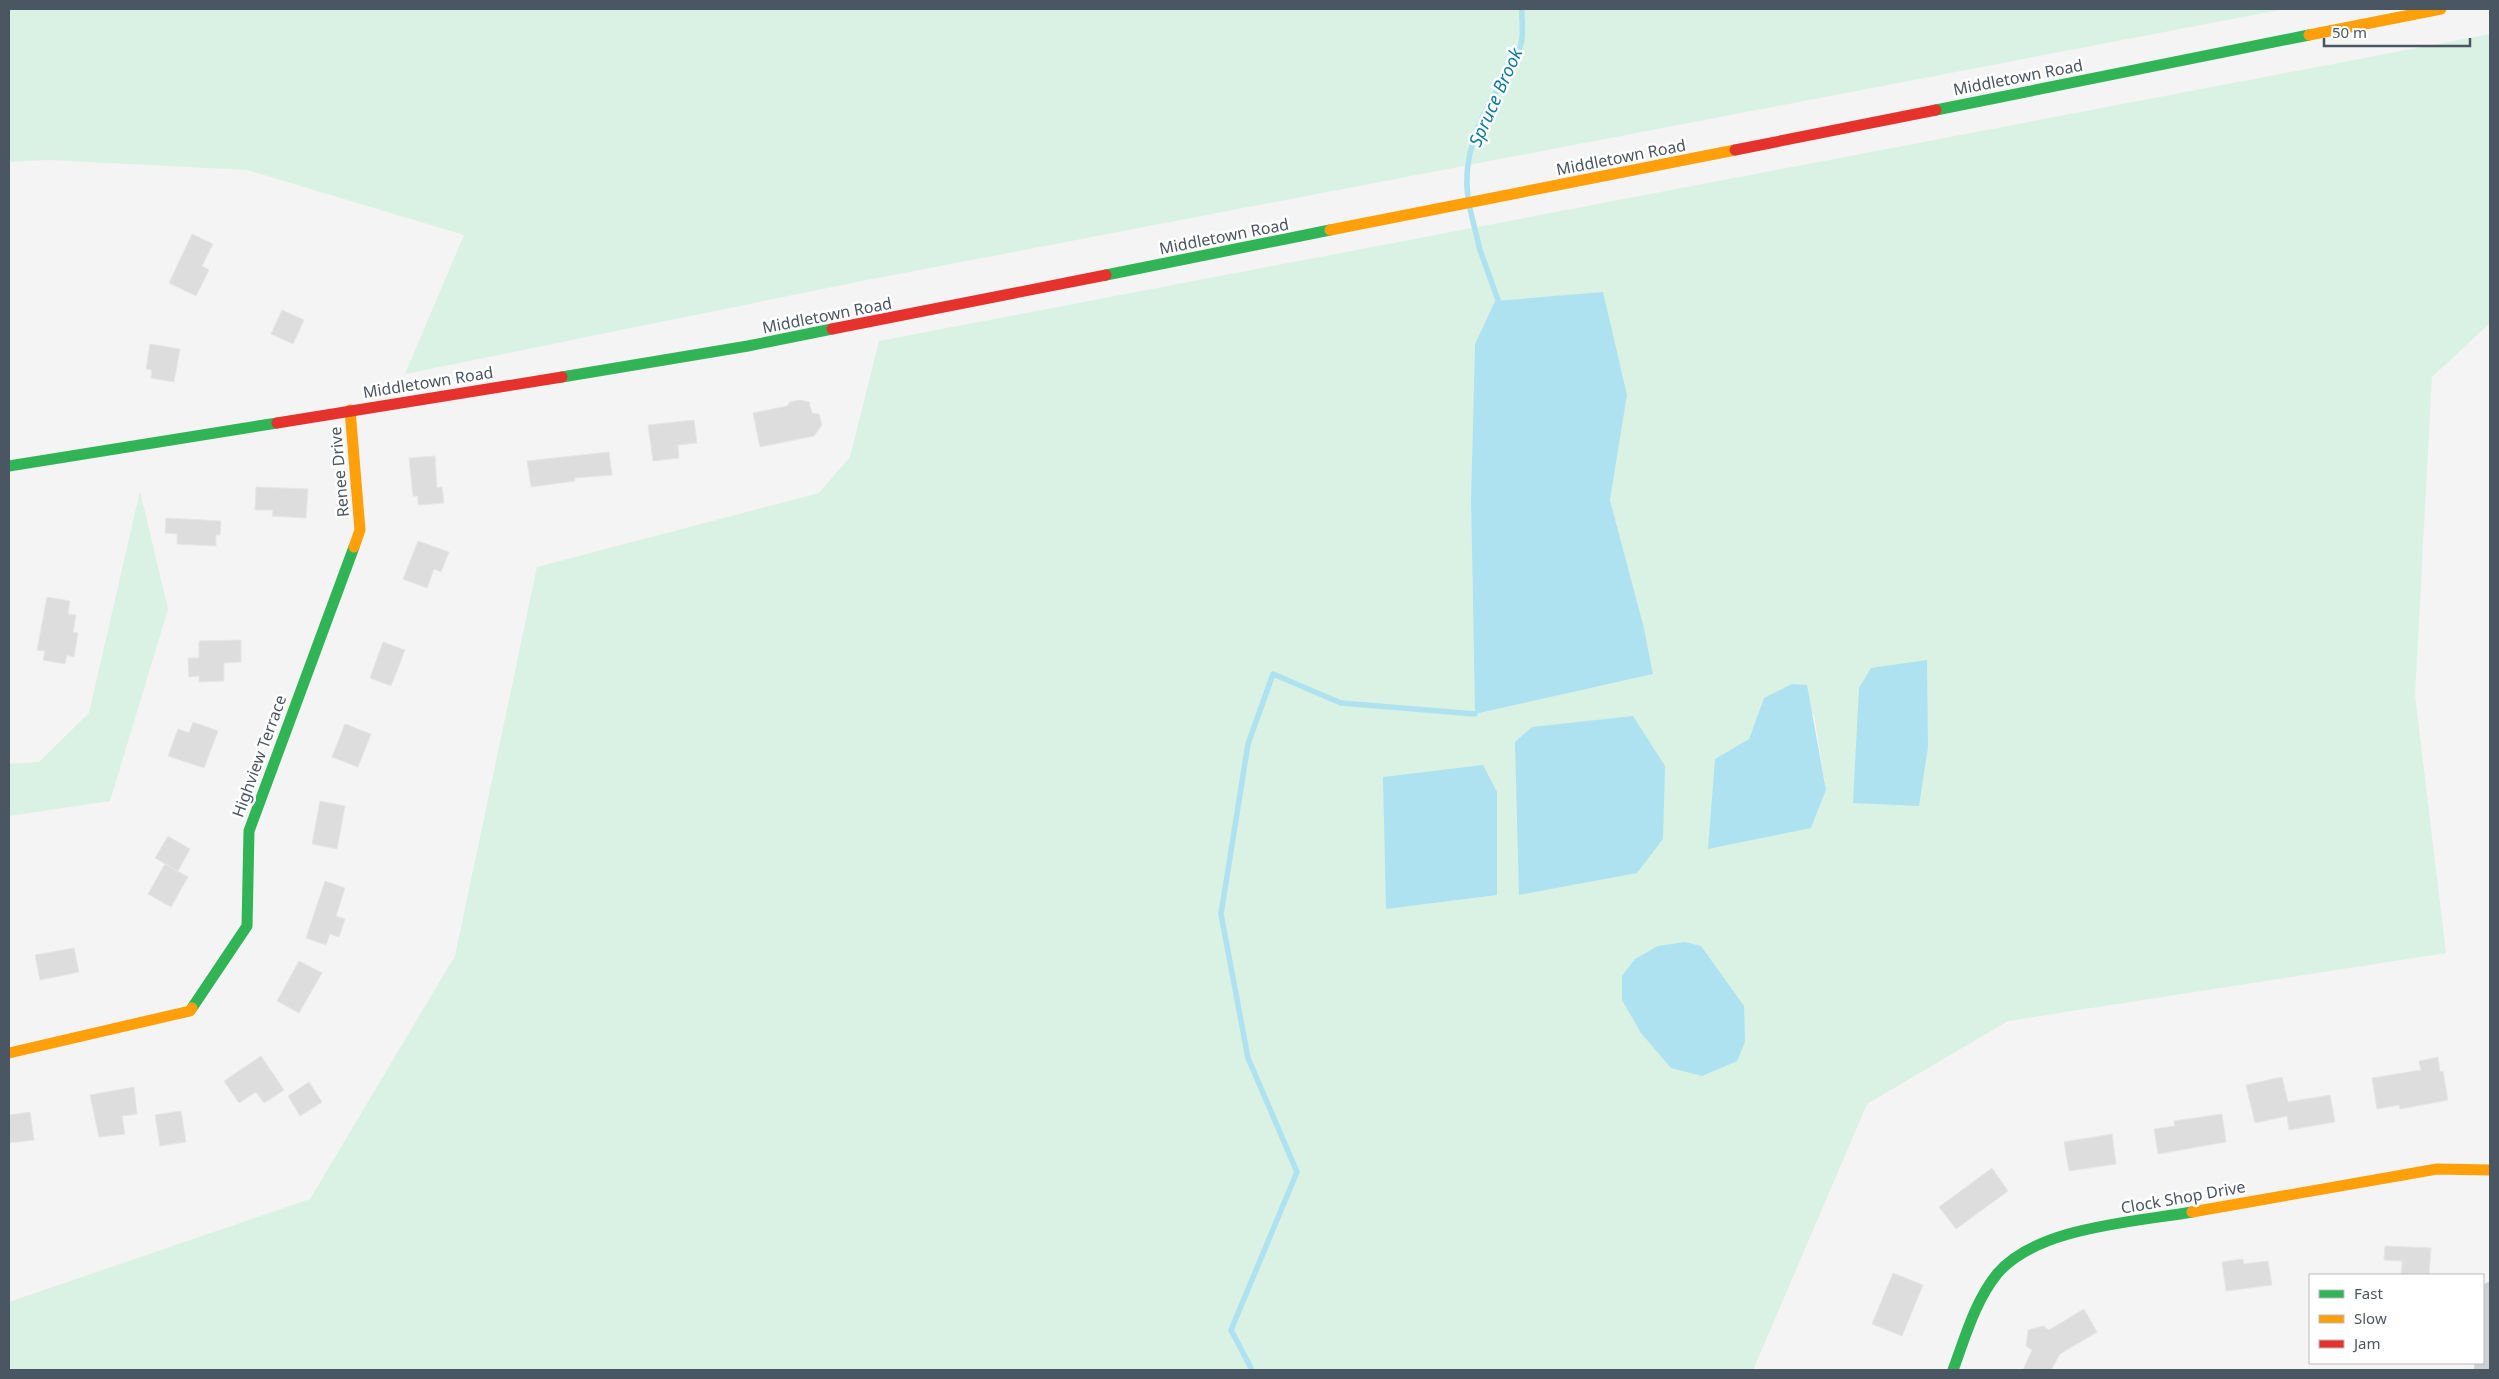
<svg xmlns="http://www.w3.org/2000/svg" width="2499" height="1379" font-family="'Noto Sans',sans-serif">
	<rect width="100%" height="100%" fill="#f4f4f4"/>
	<g fill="#d9f2e3" fill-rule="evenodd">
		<path d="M9,9h2276l-1418,271 -462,94 59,-139 -217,-65 -198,-10 -40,2z"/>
		<path d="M2490,34v289l-58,54 -17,318 31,258 -438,68 -141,83 -114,266h-1744v-68l301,-103 145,-243 82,-389 282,-74 31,-36 29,-116zM1495,301l132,94 -17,105 34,128 9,46 -178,40 -4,-215 4,-155zM1764,698l50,17 12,75 -15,38 -96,-69 34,-20z"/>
		<path d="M140,491l28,118 -58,192 -101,15v-52l30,-2 50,-49z"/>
	</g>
	<g fill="#aee2f0">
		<path d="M1603,292l24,103 -17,105 34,128 9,46 -178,40 -4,-215 4,-155 20,-43z"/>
		<path d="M1927,660l1,87 -9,59 -66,-3 6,-115 12,-20z"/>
		<path d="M1792,684l15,1 19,105 -15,38 -103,21 7,-90 34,-20 15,-41z"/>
		<path d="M1633,716l32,50 -2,73 -26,34 -118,22 -4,-153 17,-15z"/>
		<path d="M1483,765l14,27v103l-111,14 -3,-132z"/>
		<path d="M1685,942l16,4 43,60 1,36 -8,19 -35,15 -31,-8 -30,-35 -19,-33v-24l13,-17 23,-13z"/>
	</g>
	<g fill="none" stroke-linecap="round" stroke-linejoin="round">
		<g stroke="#aee2f0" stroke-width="5.5">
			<path d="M1468,198c-6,-42 11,-78 32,-113 7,-12 16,-25 20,-38 5,-12 1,-25 2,-38"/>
			<path d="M1470,209l10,41 18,50"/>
			<path d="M1252,1370l-21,-40 66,-158 -49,-114 -27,-144 27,-170 25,-70 68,29 134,11"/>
		</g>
	</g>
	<g fill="#ddddde" stroke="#e5e6e7">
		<path d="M192,234l21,10 -11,22 7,4 -13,26 -27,-13z"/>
		<path d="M282,310l22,10 -11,24 -22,-10z"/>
		<path d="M150,344l30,5 -6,33 -23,-4 1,-8 -6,-1z"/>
		<path d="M800,400l9,2 3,11 7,1 3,11 -8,11 -54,11 -7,-34 34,-7 3,-4z"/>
		<path d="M694,420l3,23 -19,2 1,13 -26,3 -5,-36z"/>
		<path d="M609,452l3,23 -37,3v3l-44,6 -4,-26z"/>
		<path d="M435,456l2,32 5,-1 2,16 -26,2v-9h-5l-4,-38z"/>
		<path d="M256,487l52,2 -2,29 -34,-2 1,-6h-18z"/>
		<path d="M166,518l55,3 -1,14h-4v11l-39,-2v-10l-12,-1z"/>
		<path d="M418,541l31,11 -8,20 -7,-3 -7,19 -24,-9z"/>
		<path d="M47,597l23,4 -2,13 8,1 -3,17 5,1 -4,24 -7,-2 -2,9 -22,-4 2,-9 -8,-1z"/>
		<path d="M241,640v22l-17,1v18l-25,1v-6l-10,1 -1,-19h11v-17z"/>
		<path d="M383,642l22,8 -14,36 -21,-8z"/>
		<path d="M193,722l25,9 -14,37 -36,-12 10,-27 11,4z"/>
		<path d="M345,724l26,10 -13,33 -26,-10z"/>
		<path d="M320,801l25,5 -8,43 -25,-5z"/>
		<path d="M168,836l22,13 -12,22 -23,-13z"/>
		<path d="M165,864l23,13 -17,30 -23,-13z"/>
		<path d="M325,881l20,7 -9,28 9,3 -6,18 -9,-3 -4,11 -20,-7z"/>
		<path d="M74,948l5,24 -39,8 -5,-25z"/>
		<path d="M299,961l23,12 -23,40 -22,-12z"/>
		<path d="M261,1056l23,34 -20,13 -8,-11 -17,11 -15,-22z"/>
		<path d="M2438,1057l2,15 3,-1 5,29 -48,9 -1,-4 -22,4 -5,-31 49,-8 -2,-9z"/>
		<path d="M2282,1077l6,25 42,-7 5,27 -46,8 -2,-14 -32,7 -9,-38z"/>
		<path d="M309,1082l13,20 -22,14 -12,-20z"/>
		<path d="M134,1087l3,27 -15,2 3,18 -26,3 -9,-42z"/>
		<path d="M181,1111l5,31 -26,4 -5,-31z"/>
		<path d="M30,1112l4,28 -25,3v-28z"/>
		<path d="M2222,1114l4,28 -68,12 -4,-25 21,-3 -1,-5z"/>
		<path d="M2112,1134l4,30 -47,7 -5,-29z"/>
		<path d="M1992,1168l16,23 -52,38 -17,-22z"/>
		<path d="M2385,1246l46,2 -2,27h-28l1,-14 -18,-1z"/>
		<path d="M2243,1259l1,5 24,-3 4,24 -46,6 -4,-29z"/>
		<path d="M1893,1273l30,12 -21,51 -30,-12z"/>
		<path d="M2084,1309l13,23 -37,22 -9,16h-28l9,-20 -6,-4 2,-16 15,-4 6,4z"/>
	</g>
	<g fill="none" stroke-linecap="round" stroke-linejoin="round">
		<path stroke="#ced0d2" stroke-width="18" d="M2483,1370l7,-79"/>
		<g stroke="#30b455" stroke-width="11">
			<path d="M1936,110l373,-75"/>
			<path d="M1106,275l224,-45"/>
			<path d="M562,377l186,-31 84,-17"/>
			<path d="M9,466l268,-43"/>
			<path d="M192,1008l55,-82 2,-95 105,-284"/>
			<path d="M1953,1370c12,-32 22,-69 44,-96 39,-47 138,-52 195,-62"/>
		</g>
		<g stroke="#ff9f0a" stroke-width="11">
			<path d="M2309,35l132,-26"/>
			<path d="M1330,230l405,-80"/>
			<path d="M350,410l10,120 -6,17"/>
			<path d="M9,1053l181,-42 2,-3"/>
			<path d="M2192,1212l245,-43 53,1"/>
		</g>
		<g stroke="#e5322d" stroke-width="11">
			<path d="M1735,150l201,-40"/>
			<path d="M832,329l274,-54"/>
			<path d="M277,423l285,-46"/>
		</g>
	</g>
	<g text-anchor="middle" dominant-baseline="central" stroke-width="5" stroke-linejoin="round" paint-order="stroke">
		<g font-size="16" fill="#4a5661" stroke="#fff">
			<text transform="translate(2018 77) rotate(-11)">Middletown Road</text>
			<text transform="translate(1621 157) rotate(-11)">Middletown Road</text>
			<text transform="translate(1224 236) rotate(-11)">Middletown Road</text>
			<text transform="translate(827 315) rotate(-11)">Middletown Road</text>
			<text transform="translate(428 382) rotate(-9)">Middletown Road</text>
			<text transform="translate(339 472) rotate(-95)">Renee Drive</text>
			<text transform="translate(259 756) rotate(-70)">Highview Terrace</text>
			<text transform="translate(2183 1197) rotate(-10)">Clock Shop Drive</text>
		</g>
		<g font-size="18" font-style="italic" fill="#0c7c9b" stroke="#fff">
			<text transform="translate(1495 97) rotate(-66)">Spruce Brook</text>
		</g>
	</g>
	<rect width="2499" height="1379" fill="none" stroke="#4a5661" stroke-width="20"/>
	<rect x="2309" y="1274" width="175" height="90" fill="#ffffff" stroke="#b7bbc0"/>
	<rect x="2319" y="1290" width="25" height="8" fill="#30b455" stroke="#b7bbc0"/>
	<text x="2354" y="1299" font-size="15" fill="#4a5661">Fast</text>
	<rect x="2319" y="1315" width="25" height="8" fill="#ff9f0a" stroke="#b7bbc0"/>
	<text x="2354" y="1324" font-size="15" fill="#4a5661">Slow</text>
	<rect x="2319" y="1340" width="25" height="8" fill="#e5322d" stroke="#b7bbc0"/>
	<text x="2354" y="1349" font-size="15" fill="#4a5661">Jam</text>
	<path d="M2324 38v8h146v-8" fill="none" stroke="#4a5661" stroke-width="2.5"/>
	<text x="2332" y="38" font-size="15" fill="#4a5661" stroke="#ffffff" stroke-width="4" paint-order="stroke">50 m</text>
</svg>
